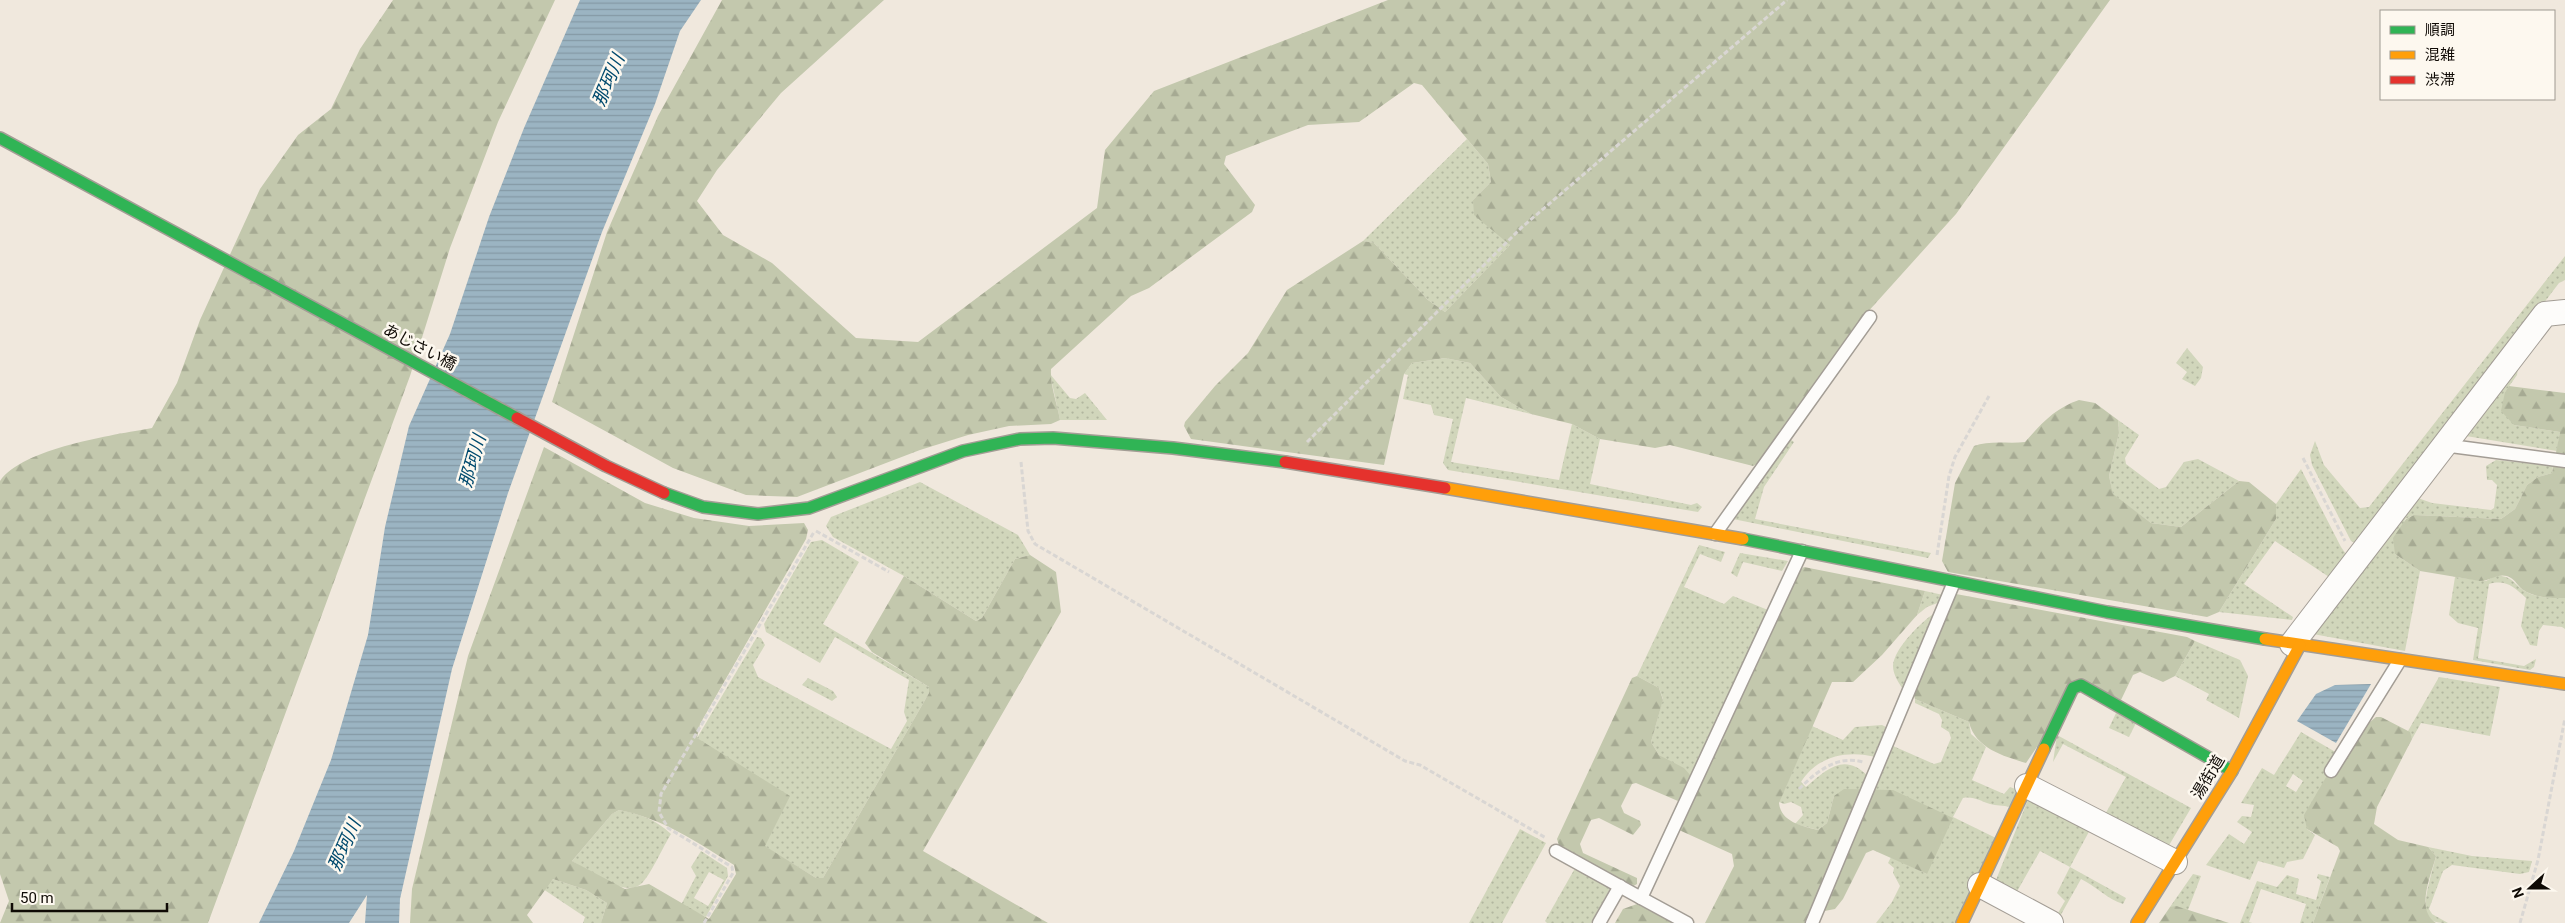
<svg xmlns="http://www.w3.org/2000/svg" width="2565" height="923" font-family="Roboto,'Noto Sans JP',sans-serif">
	<defs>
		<pattern id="grass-dots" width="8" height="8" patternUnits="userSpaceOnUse" patternTransform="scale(1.25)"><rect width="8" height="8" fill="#d1d6bb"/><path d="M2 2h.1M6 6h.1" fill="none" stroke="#b2b69f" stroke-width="1.8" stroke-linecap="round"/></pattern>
		<pattern id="forest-firs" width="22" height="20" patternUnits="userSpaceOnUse" patternTransform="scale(1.25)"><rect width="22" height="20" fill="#c3c8ad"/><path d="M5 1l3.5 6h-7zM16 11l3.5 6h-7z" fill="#a6aa93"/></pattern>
		<pattern id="water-rules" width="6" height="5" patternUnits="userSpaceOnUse" patternTransform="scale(1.25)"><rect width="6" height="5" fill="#9bb4c2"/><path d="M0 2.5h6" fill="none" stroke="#8499a5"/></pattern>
	</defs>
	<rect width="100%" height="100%" fill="#f0e8dd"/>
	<g fill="url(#grass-dots)" fill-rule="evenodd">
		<path d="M1467,139l21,25 3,18 -18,18 37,45 -65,67 -17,-12 -54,-57 -11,-2z"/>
		<path d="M2565,256v24l-6,3 -200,262 -8,-4 -39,-76 -2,-10 5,-14 9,24 36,43 9,-1z"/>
		<path d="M2187,348l16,19 -2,11 -6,8 -13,-7 5,-7 -11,-9z"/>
		<path d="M2520,355l-3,20 -12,17 9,33 46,7 -3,19 -91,-15z"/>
		<path d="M1445,358l25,5 31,34 30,17 -65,-16 -15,64 108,18 13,-56 28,15 -10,45 101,21 6,-2 5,4 -4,5 -250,-42 -5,-7 10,-44 -19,-4 -3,-10 -28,-6 5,-24 -4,-1 8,-11z"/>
		<path d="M1050,374l20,24 6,1 9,-6 22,27h-47z"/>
		<path d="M2118,420l21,15 -14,23 1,6 33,25 7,-2 18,-25 14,-3 41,22 -58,46 -30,-4 -38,-28 -4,-19 10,-43z"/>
		<path d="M1790,439l4,3 -30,45 -9,32 176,34 -3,5 -195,-39z"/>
		<path d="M2496,460l57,6 -1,7 -14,4 -11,8 -12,24 -14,10 -87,-4 -9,4 -10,35 25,17 -15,80 -92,-17 102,-137 17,6 59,7 3,-2 3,-23 -5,-5h-5l-1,-14z"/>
		<path d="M2301,469l40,78 7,10 -16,22 -57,-38 -31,43 49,33 -1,3 -73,-8 57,-93v-15z"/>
		<path d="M920,482l98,53 12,20 -15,4 -33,59 -6,3 -72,-45 -71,-39 -7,-11 5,-9z"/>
		<path d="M822,540l37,22 -36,62 106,63v6l-106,185h-7l-52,-32 -67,-108 60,-101 4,1 4,7 -12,20 5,12 133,72 16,-28 -3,-9 5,-32 -74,-43 -15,26 -54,-31 -2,-8 47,-82z"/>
		<path d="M1699,545l26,7 -4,10 -21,-8 -16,33 40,17 9,-8 35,14 -77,166 -32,-21 -8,-13 12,-43 -4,-11 -22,-12z"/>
		<path d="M1740,553l48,8 -6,10 -39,-9 -6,15 -6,-4z"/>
		<path d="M2497,575c17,3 14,6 26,15 12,8 28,8 42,8v31l-3,-2 -19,-2 -4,6 -2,15 -7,-1 -9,-19 5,-28c-12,-11 -20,-19 -37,-14l-11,74 46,8 12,-7 -2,8 -4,3 -57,-10 5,-32 -20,-5 -9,-8 6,-38 31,4z"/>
		<path d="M1925,591l18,4 -3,7 -13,5 -10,8z"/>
		<path d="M1936,612l-32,79c-5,-8 -11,-16 -11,-25 1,-18 29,-45 43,-54z"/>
		<path d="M2195,641l45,19 8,16 -9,42 -33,-18 3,-6 -34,-18z"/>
		<path d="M2439,677l61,10 -10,49 -69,-13 -9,16 -4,-8z"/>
		<path d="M808,678l25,13 4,6 -5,4 -30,-16z"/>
		<path d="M1915,699l54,23 2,12 15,13 -14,33 32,14 6,-7 8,3 -8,17c-7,-2 -14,-1 -20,-3 -10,-3 -16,-8 -27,-6l-10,19 43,21 -40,85h-80l16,-21 8,-16 -7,-13 1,-5 -6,-5 3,-6 36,17 -53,-84 19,-44 41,18 7,-2 10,-24 -2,-6 -8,-5 1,-7 -3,-6 -24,-11z"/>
		<path d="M2116,713l20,10 -7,14 -20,-9z"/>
		<path d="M1882,725l6,3 -12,29c-28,-7 -58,-2 -75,25l5,5c21,-18 38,-35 62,-11l-5,13 -29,7 -7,27 -9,7 -23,-6 8,-9 -2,-8 -10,-5 -7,2 -5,-2 33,-76 31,14 12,-13z"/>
		<path d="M2301,732l38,22 -32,75 8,6 -12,24 -16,3 -3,6 -26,-7 -8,19 -44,-15 23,-31 15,10 8,-12 -15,-10 5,-6 9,1 3,-12 -13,-2 21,-35 12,7zM2293,774l10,7 -7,11 -10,-6z"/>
		<path d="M2057,735l134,73 -23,39 -65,-29 23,-41 -63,-33 -10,18z"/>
		<path d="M2029,797l63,29 -22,41 56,31 -3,6c-16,-5 -27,-18 -42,-25l-23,41 -3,-2 10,-17 -8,-8 13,-26 -30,-16 -25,44 -21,-10z"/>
		<path d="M619,810c21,4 36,9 52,24 -7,11 -22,44 -30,50 -17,14 -53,-14 -69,-23l40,-47z"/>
		<path d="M1520,829l26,14 -44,80h-33z"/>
		<path d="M2428,847l44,9 60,5 -3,11 -9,2 -68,-9 -9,6 -14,38 3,5 16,9c-6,0 -13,0 -19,-4 -10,-10 4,-49 7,-63z"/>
		<path d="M701,851l26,17 1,8 -22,41 -25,-12 15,-29 -5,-9zM709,872l15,8 -16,26 -14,-8z"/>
		<path d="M1579,868l32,19 -20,36h-44l-2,-2 29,-51z"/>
		<path d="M2193,874l8,2 -13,34 -18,-3z"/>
		<path d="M2318,874l12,3 -17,46h-13l6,-19 -45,-15 -12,33 3,1h-12l17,-42 20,6 10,-12 12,4 -3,15 20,6 5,-19 -4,-3z"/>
		<path d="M553,879l33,11 21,13 -6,20h-18l2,-6 -42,-28z"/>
	</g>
	<g fill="url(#forest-firs)" fill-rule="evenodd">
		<path d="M393,0h162l-57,122 -48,126 -40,128 -202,547h-208l9,-22 -9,-27v-393c23,-33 113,-46 152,-53l25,-45 23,-63 60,-131 38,-54 33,-26 29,-60z"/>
		<path d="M722,0h162l-103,93 -64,77 -20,31 26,34 49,28 84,75 62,4 179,-134 8,-58 49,-59 234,-91h722l-154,214 -100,111 -96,137 -7,4 -83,-21 -15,3 -55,-9 -28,-15 -41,-10 -30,-17 -31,-34 -25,-5 -33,5 -8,11 -20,91 -193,-26 -7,-13 1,-4 30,-36 33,-33 39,-63 76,-49 11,2 54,57 17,12 65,-67 -36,-30 -1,-15 18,-18 -3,-18 -66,-79 -8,-2 -55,39 -51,3 -82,31 -2,8 31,41 -3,7 -103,76 -18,8 -80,73c-1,17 6,34 9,51l-9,4 -42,2 -41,9 -48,15 -123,47 -51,-2 -73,-27 -121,-66 55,-170 51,-116z"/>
		<path d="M2509,386l56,7v205c-14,0 -31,0 -43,-9 -4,-3 -7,-9 -11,-11 -11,-7 -20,3 -31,3l-60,-10 -25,-17 -2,-16 13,-19 8,-4 87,4 14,-10 12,-24 11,-8 14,-4 8,-41 -46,-7 -13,-14 4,-19z"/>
		<path d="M2079,400l16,3 23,17 1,13 -10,43 4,18 38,29 30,4 58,-46 10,1 27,22v15l-57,93 -12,5 -259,-45 -6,-11 13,-78 19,-37c15,-6 34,-2 51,-4 16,-18 30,-34 54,-42z"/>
		<path d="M544,447l101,56 49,15 55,8 55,-3 4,7 -2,9 -106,185 -3,14 93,58 -25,50 51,32h7l106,-185v-6l-57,-35 -7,-9 39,-67 72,45 6,-3 33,-59 15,-4 26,17 5,40 -138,239 125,72h-447l6,-20 -21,-13 -33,-11 -26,36 6,8h-123l2,-34 56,-233zM619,810c43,8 79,33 115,55l2,9 -27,45 -60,-35 -24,5 -53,-28 40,-47z"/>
		<path d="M1804,567l121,24 -8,24 -35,40 -29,27h-21l-53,121c2,19 23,23 39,27l9,-7 7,-27 10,-7 49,1 60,28 -26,56 -54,-24 -7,3 -23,46 -8,10 -21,4 -5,10h-104l29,-57 -2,-12 -53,-24 117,-256z"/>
		<path d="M1956,594l231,43 8,4 -20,35 -12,6 -23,-10 -7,3 -12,25 -39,-19 -56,82c-23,-7 -51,-15 -57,-41l-54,-23 -2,-6 39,-97z"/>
		<path d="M1637,676l22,12 4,12 -12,42 8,13 25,13 7,8 -13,25 -42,-18 -4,1 -11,22 3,7 16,8 1,4 -8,10 -34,-17 -8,2 -11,24 3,9 54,25v6l-7,4 -70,-39 -3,-10 75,-161z"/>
		<path d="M2376,717h5l29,15 2,7 -35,68 -3,17 24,16 30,7 8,9c-5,20 -21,54 0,67h-123l27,-72 -2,-4 -31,-18 -3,-14 43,-74z"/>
		<path d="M1637,904l37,19h-59l8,-14z"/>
		<path d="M2176,906l53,17h-70l11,-16z"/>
	</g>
	<g fill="url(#water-rules)">
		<path d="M580,0h121l-21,31 -25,73 -53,128 -94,261 -56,176 -52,230 -1,24h-34l2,-28 -18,28h-90l35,-72 37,-91 37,-125 17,-108 24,-101 41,-92 39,-117 35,-89z"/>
		<path d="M2371,684l-35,59 -39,-22 19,-27 19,-9z"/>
	</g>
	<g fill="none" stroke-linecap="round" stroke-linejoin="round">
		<g stroke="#a39d95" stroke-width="15">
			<g id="lane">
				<path d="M2443,445l122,16"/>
				<path d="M1715,534l155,-217"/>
				<path d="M2331,771l69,-111"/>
				<path d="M1556,851l85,47"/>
				<path d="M1599,923l21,-37"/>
				<path d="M1687,923l-46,-25 161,-347"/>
				<path d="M1812,923l142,-341"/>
			</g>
		</g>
		<g stroke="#a39d95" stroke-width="26">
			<g id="street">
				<path d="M2292,644l253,-330 20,-2"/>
				<path d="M2027,786l148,76"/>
				<path d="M1980,885l71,38"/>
			</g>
		</g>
		<g stroke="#a39d95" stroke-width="14">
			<g id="fast">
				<path d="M0,138l517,280"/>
				<path d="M664,493l39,14 55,7 51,-6 154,-57 57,-12 33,-1 120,10 112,14"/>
				<path d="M1743,539l364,73 158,27"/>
				<path d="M2044,749l29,-61 8,-3 151,86"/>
			</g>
		</g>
		<g stroke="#a39d95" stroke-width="14">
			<g id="slow">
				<path d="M1445,488l298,51"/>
				<path d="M2265,639l300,45"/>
				<path d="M1962,923l82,-174"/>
				<path d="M2137,923l95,-152 68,-126"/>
			</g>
		</g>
		<g stroke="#a39d95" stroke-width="14">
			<g id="jam">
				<path d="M517,418l89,48 58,27"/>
				<path d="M1285,462l160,26"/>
			</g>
		</g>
		<g stroke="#d9d6d3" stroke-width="3" stroke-dasharray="5 2.5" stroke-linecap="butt">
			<path d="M1307,442l214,-214 266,-228"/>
			<path d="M2303,458l42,83"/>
			<path d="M1021,462l7,69 7,13 370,217 15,4 126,73"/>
			<path d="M816,531l73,41"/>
			<path d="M1937,555l12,-79 6,-19 34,-61"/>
			<path d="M1799,789c18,-18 38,-34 64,-27"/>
			<path d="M704,923l29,-50 -1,-6 -64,-39 -9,-16 2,-18 153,-262"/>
			<path d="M2520,923l18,-63 27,-142"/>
		</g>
		<use href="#lane" stroke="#fdfcfa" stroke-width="12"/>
		<use href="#street" stroke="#fdfcfa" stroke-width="24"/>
		<use href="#fast" stroke="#30b455" stroke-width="11"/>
		<use href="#slow" stroke="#ff9f0a" stroke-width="11"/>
		<use href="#jam" stroke="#e5322d" stroke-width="11"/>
	</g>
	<g text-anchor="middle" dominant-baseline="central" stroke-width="5" stroke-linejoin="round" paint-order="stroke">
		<g font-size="16" fill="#0f0a05" stroke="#fdf8ef">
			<text transform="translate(420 347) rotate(28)">あじさい橋</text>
			<text transform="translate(2208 777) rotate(-59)">湯街道</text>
		</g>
		<g font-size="18" font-style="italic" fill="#004a6e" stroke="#fdf8ef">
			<text transform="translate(608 80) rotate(-67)">那珂川</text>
			<text transform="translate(472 461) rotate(-74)">那珂川</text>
			<text transform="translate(344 845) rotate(-66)">那珂川</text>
		</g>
	</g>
	<rect x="2380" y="10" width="175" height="90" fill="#fdf8ef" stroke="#9e9991"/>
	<rect x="2390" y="26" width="25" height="8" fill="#30b455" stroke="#9e9991"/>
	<text x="2425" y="35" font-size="15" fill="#0f0a05">順調</text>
	<rect x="2390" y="51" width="25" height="8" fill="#ff9f0a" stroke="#9e9991"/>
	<text x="2425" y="60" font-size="15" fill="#0f0a05">混雑</text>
	<rect x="2390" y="76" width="25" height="8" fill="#e5322d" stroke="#9e9991"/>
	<text x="2425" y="85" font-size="15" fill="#0f0a05">渋滞</text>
	<g transform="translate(2530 888) rotate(249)" stroke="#fdf8ef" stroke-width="4" paint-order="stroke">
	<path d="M0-4L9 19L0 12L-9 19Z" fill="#0f0a05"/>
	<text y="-8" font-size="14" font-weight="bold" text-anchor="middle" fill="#0f0a05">N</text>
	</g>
	<path d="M12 903v8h155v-8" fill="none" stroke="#0f0a05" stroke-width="2.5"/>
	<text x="20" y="903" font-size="15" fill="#0f0a05" stroke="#fdf8ef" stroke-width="4" paint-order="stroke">50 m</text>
</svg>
